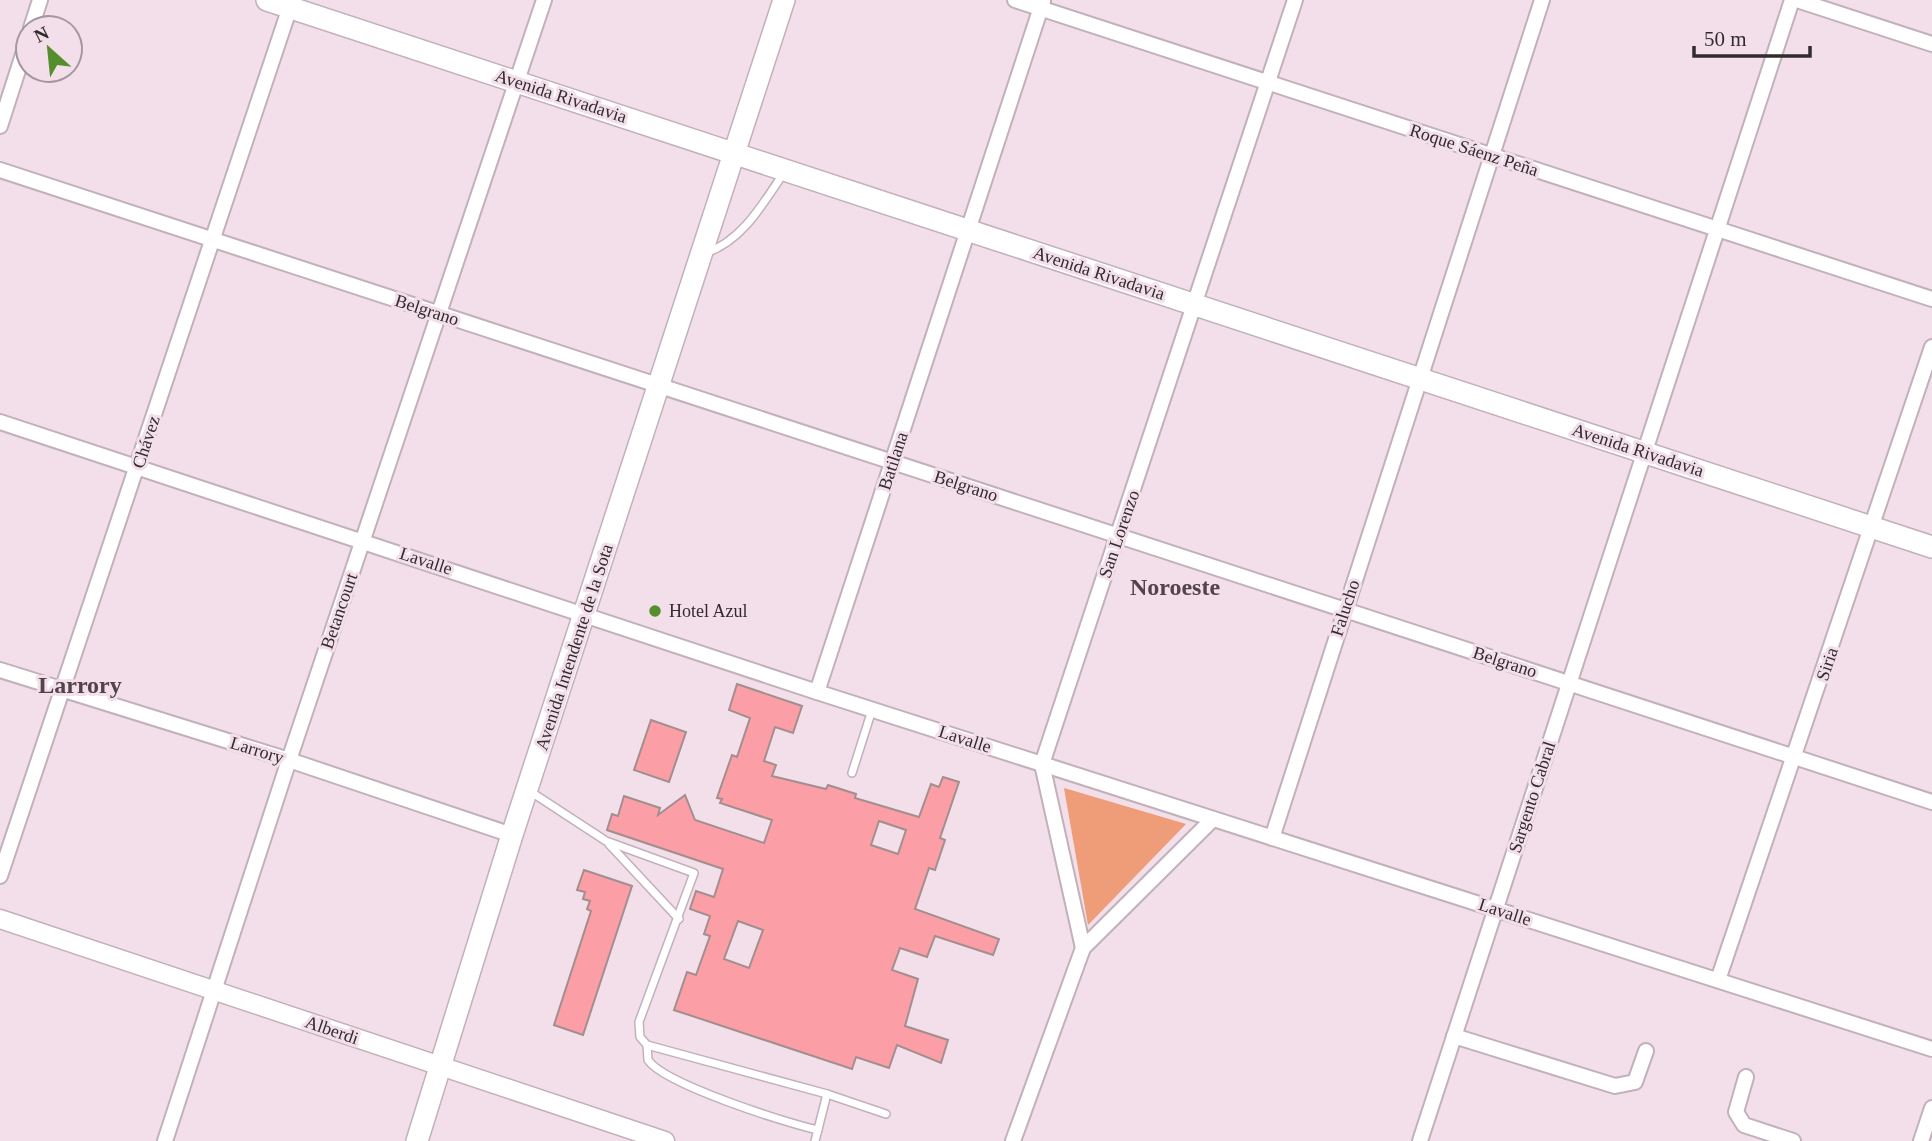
<svg xmlns="http://www.w3.org/2000/svg" width="1932" height="1141" font-family="Georgia,serif">
	<rect width="100%" height="100%" fill="#f2dfe9"/>
	<path fill="#ef9c78" d="M1064,788l122,36 -98,101z"/>
	<g fill="#fc9ea6" stroke="#a28e8f" stroke-width="2" fill-rule="evenodd">
		<path d="M737,684l65,22 -9,27 -18,-6 -11,34 12,4 -4,11 54,13 2,-4 28,9 -1,4 64,19 12,-33 8,3 4,-10 16,5 -19,56 5,2 -10,30 -6,-2 -14,41 84,30 -6,16 -58,-19 -8,21 -27,-9 -8,22 26,9 -13,47 43,14 -7,23 -44,-18 -8,23 -33,-11 -4,12 -178,-59 13,-38 9,3 14,-39 -6,-2 6,-18 -20,-7 6,-18 18,6 9,-28 -116,-39 5,-16 6,2 6,-20 36,12 -2,7 27,-20 10,25 69,23 8,-23 -52,-17 2,-4 -5,-1 15,-43 5,2 13,-39 -21,-8zM879,821l27,9 -8,24 -27,-9zM738,921l25,9 -14,38 -25,-9z"/>
		<path d="M651,720l35,12 -17,50 -35,-12z"/>
		<path d="M584,870l48,16 -49,149 -29,-10 37,-114 -4,-2 3,-8 -7,-2 2,-7 -8,-2z"/>
	</g>
	<g fill="none" stroke-linecap="round" stroke-linejoin="round">
		<g stroke="#c2b0ba" stroke-width="10">
			<g id="service">
				<path d="M705,253c37,-11 59,-51 80,-82"/>
				<path d="M852,773l20,-63"/>
				<path d="M528,790l78,51 88,32 -55,149 1,15 7,8 180,49 59,20"/>
				<path d="M609,844l70,75"/>
				<path d="M647,1045l1,15c16,24 138,63 170,70"/>
				<path d="M815,1141l12,-47"/>
			</g>
		</g>
		<g stroke="#c2b0ba" stroke-width="18">
			<g id="minor">
				<path d="M1015,0l917,299"/>
				<path d="M1797,0l135,44"/>
				<path d="M31,28l9,-28"/>
				<path d="M0,126l28,-87"/>
				<path d="M0,170l1932,632"/>
				<path d="M0,422l817,270 1115,357"/>
				<path d="M0,670l289,90 223,75"/>
				<path d="M817,692l226,-691"/>
				<path d="M1272,838l270,-838"/>
				<path d="M0,876l292,-875"/>
				<path d="M1083,948l-41,-184 253,-764"/>
				<path d="M1718,980l214,-633"/>
				<path d="M1454,1036l161,50 20,-4 11,-31"/>
				<path d="M1746,1077l-10,35 8,13 49,16"/>
				<path d="M165,1141l124,-381 255,-760"/>
				<path d="M1013,1141l70,-193 130,-129"/>
				<path d="M1420,1141l372,-1141"/>
				<path d="M1921,1141l11,-33"/>
			</g>
		</g>
		<g stroke="#c2b0ba" stroke-width="21">
			<path id="tertiary" d="M0,919l665,222"/>
		</g>
		<g stroke="#c2b0ba" stroke-width="24">
			<g id="secondary">
				<path d="M267,0l1665,547"/>
				<path d="M417,1141l95,-306 272,-835"/>
			</g>
		</g>
		<use href="#service" stroke="#fff" stroke-width="7"/>
		<use href="#minor" stroke="#fff" stroke-width="14"/>
		<use href="#tertiary" stroke="#fff" stroke-width="18"/>
		<use href="#secondary" stroke="#fff" stroke-width="21"/>
	</g>
	<circle fill="#558e2c" stroke="#f2dfe9" stroke-width="2.5" cx="655" cy="611" r="7"/>
	<g text-anchor="middle" dominant-baseline="central" stroke-width="6" stroke-linejoin="round" paint-order="stroke">
		<g font-size="18" fill="#322b2f" stroke="#f2dfe9">
			<text transform="translate(561 96) rotate(18)">Avenida Rivadavia</text>
			<text transform="translate(1474 150) rotate(18)">Roque Sáenz Peña</text>
			<text transform="translate(1099 273) rotate(18)">Avenida Rivadavia</text>
			<text transform="translate(427 310) rotate(18)">Belgrano</text>
			<text transform="translate(146 442) rotate(-72)">Chávez</text>
			<text transform="translate(1638 450) rotate(18)">Avenida Rivadavia</text>
			<text transform="translate(893 461) rotate(-72)">Batilana</text>
			<text transform="translate(966 486) rotate(18)">Belgrano</text>
			<text transform="translate(1119 534) rotate(-71)">San Lorenzo</text>
			<text transform="translate(426 561) rotate(18)">Lavalle</text>
			<text transform="translate(1345 608) rotate(-72)">Falucho</text>
			<text transform="translate(339 611) rotate(-71)">Betancourt</text>
			<text transform="translate(574 647) rotate(-72)">Avenida Intendente de la Sota</text>
			<text transform="translate(1505 662) rotate(18)">Belgrano</text>
			<text transform="translate(1827 664) rotate(-71)">Siria</text>
			<text transform="translate(965 739) rotate(18)">Lavalle</text>
			<text transform="translate(257 750) rotate(17)">Larrory</text>
			<text transform="translate(1532 797) rotate(-72)">Sargento Cabral</text>
			<text transform="translate(1505 912) rotate(18)">Lavalle</text>
			<text transform="translate(332 1030) rotate(19)">Alberdi</text>
		</g>
		<g font-size="18" fill="#322b2f" stroke="#f2dfe9" text-anchor="start">
			<text x="669" y="611">Hotel Azul</text>
		</g>
		<g font-size="24" font-weight="bold" fill="#52434b" stroke="#f2dfe9">
			<text x="1175" y="587">Noroeste</text>
			<text x="80" y="685">Larrory</text>
		</g>
	</g>
	<g transform="translate(49 49) rotate(333)"><circle r="33" fill="#f2dfe9" stroke="#a5979f" stroke-width="2"/>
	<path d="M0-5L12 26L0 18L-12 26Z" fill="#558e2c"/>
	<text y="-10" font-size="19" font-weight="bold" text-anchor="middle" fill="#322b2f">N</text>
	</g>
	<path d="M1694 46v10h116v-10" fill="none" stroke="#322b2f" stroke-width="3.5"/>
	<text x="1704" y="46" font-size="21" fill="#322b2f" stroke="#f2dfe9" stroke-width="5" paint-order="stroke">50 m</text>
</svg>
